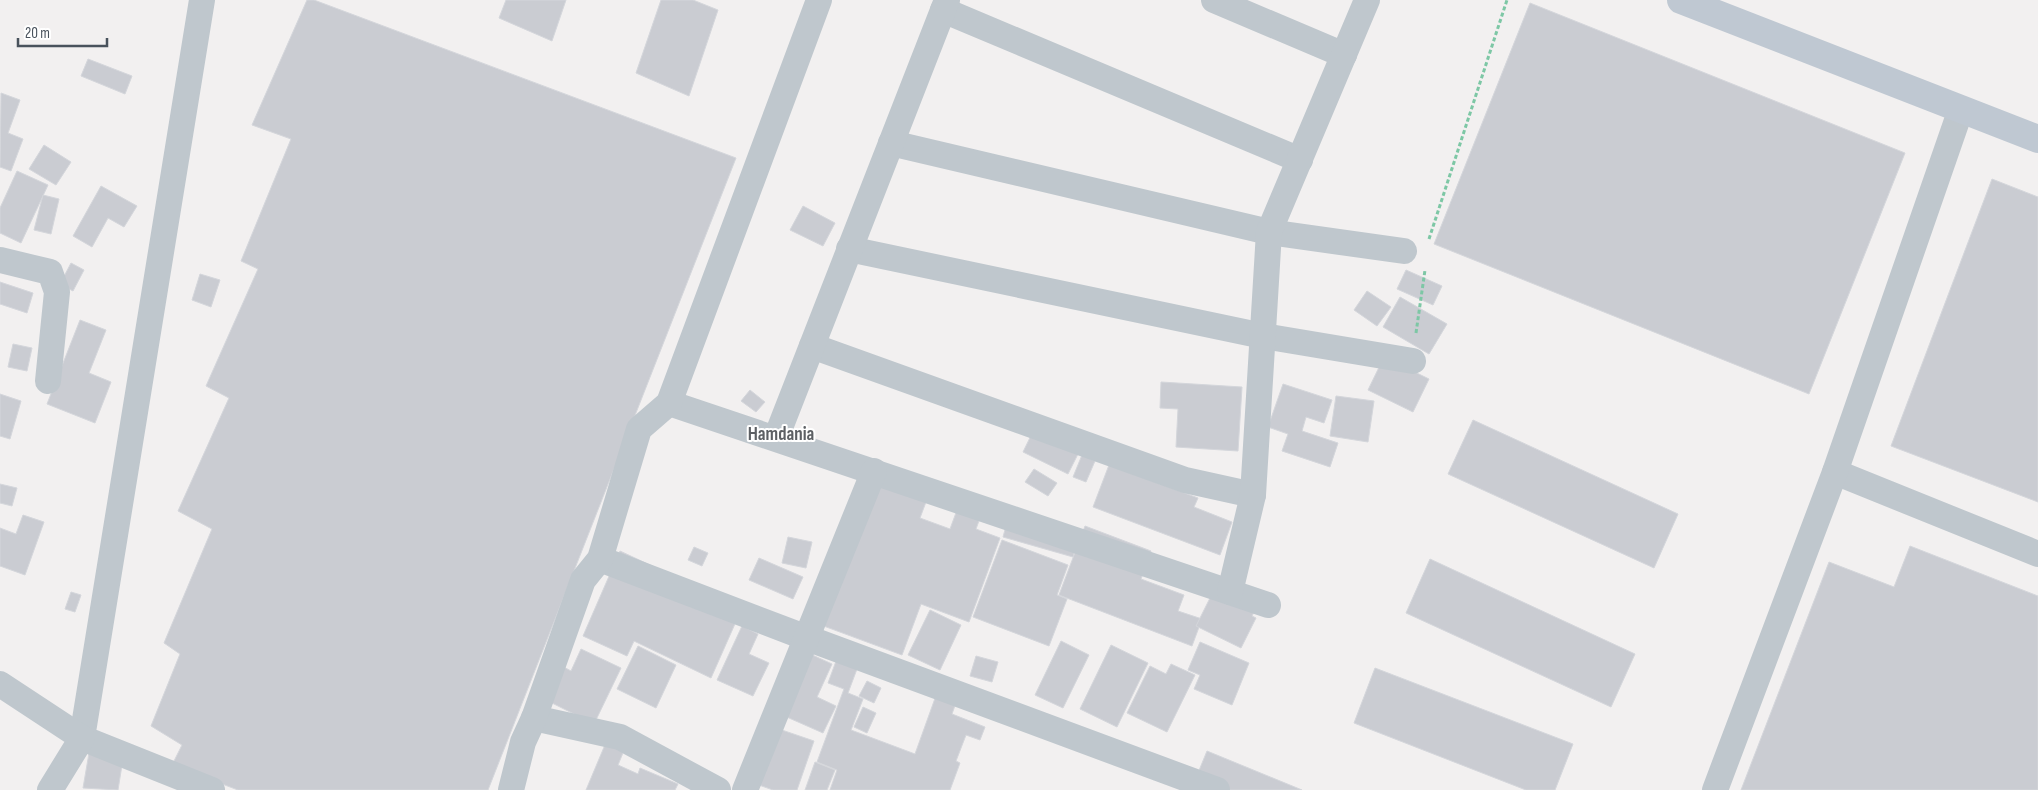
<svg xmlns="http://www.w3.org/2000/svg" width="2038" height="790" font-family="'Sofia Sans Condensed',sans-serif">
	<rect width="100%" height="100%" fill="#f2f0f0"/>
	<g fill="#caccd2" stroke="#d4d6db">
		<path d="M307,0h7l422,158 -248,632h-250l-66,-25 10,-20 -31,-19 29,-72 -16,-11 48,-114 -34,-18 51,-113 -23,-12 52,-117 -17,-8 50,-122 -39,-14z"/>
		<path d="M506,0h60l-14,41 -53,-23z"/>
		<path d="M661,0h32l25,10 -29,86 -53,-23z"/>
		<path d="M1530,3l375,150 -96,241 -375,-150z"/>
		<path d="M88,59l44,17 -7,18 -44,-18z"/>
		<path d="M1,93l19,7 -12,33 15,6 -12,32 -11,-4z"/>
		<path d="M44,145l27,17 -15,23 -27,-16z"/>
		<path d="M17,171l31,14 -27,58 -21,-10v-25z"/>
		<path d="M1992,179l46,18v305l-147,-56z"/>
		<path d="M101,186l36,20 -13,21 -16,-9 -16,29 -19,-11z"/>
		<path d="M43,195l16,4 -8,35 -17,-4z"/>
		<path d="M803,206l32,17 -12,23 -33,-16z"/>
		<path d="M71,263l13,7 -11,21 -13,-7z"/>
		<path d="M1406,270l36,16 -9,19 -36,-16z"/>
		<path d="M200,274l20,6 -9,27 -19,-7z"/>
		<path d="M0,282l33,11 -6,20 -27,-9z"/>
		<path d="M1367,291l24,16 -14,19 -23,-16z"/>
		<path d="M1400,297l47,27 -18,30 -46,-27z"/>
		<path d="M80,320l26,10 -17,43 22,9 -16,41 -48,-19z"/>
		<path d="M13,344l19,4 -5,23 -19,-4z"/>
		<path d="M1384,357l45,22 -16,33 -45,-22z"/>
		<path d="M1161,382l81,5 -4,64 -62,-4 2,-38 -18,-1z"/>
		<path d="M1283,384l49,16 -8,23 -18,-6 -4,14 36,12 -8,24 -48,-16 6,-17 -20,-7z"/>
		<path d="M750,390l15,12 -9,10 -15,-11z"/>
		<path d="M0,394l21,7 -11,38 -10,-3z"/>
		<path d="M1336,396l38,5 -6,41 -38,-6z"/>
		<path d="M1041,415l37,39 -10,20 -45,-22z"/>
		<path d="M1473,420l205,94 -24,54 -206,-94z"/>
		<path d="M1082,455l13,6 -9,21 -13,-5z"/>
		<path d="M875,463l51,39 -6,16 30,11 14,-38 23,8 -11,30 24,9 -31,84 -48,-18 -19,51 -81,-30z"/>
		<path d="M1109,465l89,33 -4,9 38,15 -12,33 -127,-48z"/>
		<path d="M1034,469l23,14 -9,13 -23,-14z"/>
		<path d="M0,484l17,4 -5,18 -12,-3z"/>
		<path d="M23,515l21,7 -19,53 -25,-9v-38l16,6z"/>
		<path d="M1009,515l70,21 -6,21 -70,-20z"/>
		<path d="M1085,526l66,25 -10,28 43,16 -6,16 24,8 -10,27 -133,-51z"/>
		<path d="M788,537l24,5 -6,26 -24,-5z"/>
		<path d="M1002,540l66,25 -11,30 10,4 -18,47 -76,-29z"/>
		<path d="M1910,546l128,50v194h-297l88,-228 65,25z"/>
		<path d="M694,547l14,6 -6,13 -14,-6z"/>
		<path d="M620,551l122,57 -31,70 -77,-37 -7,15 -44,-20z"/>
		<path d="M759,558l44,19 -10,22 -44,-19z"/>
		<path d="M1430,559l205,95 -24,53 -205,-94z"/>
		<path d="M1221,576l41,20 -10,20 4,2 -15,30 -45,-22z"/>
		<path d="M71,592l10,3 -6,17 -10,-3z"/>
		<path d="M930,610l31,15 -21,45 -32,-15z"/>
		<path d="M742,626l16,8 -9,20 20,9 -16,33 -36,-16z"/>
		<path d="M1061,641l28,14 -26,53 -28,-13z"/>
		<path d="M1200,642l49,21 -17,42 -38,-16 6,-14 -12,-5z"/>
		<path d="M1111,645l37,18 -31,64 -37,-18z"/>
		<path d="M638,646l38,19 -20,43 -39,-19z"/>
		<path d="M581,649l40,19 -27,56 -48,-24 16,-34 9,5z"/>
		<path d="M808,653l24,11 -15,33 19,9 -13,27 -43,-19z"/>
		<path d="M839,653l21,8 -12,32 15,6 -12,31 64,24 23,-64 20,7 -6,17 33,13 -5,13 -14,-5 -10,26 4,2 -10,27h-120l7,-20 -20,-8 27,-73 -16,-6z"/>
		<path d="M976,656l22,6 -6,20 -22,-6z"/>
		<path d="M1171,664l24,11 -28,57 -40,-19 23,-47 16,8z"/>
		<path d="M1375,668l198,76 -18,46h-29l-172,-67z"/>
		<path d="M867,681l14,7 -7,15 -15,-7z"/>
		<path d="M863,707l13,6 -9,20 -13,-6z"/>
		<path d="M776,728l38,13 -17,49h-24l-17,-6z"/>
		<path d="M607,740l18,8 -7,17 20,9 2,-6 38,16 -3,6h-89z"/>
		<path d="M1207,751l95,39h-111z"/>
		<path d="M89,753l34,6 -5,31 -35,-2z"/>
		<path d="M815,762l20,8 -8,20h-22z"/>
	</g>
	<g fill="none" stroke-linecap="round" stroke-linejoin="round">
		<g stroke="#7dc7a5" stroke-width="3" stroke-dasharray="4 2.5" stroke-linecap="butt">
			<path d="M1429,239l78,-239"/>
			<path d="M1416,333l9,-63"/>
		</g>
		<g stroke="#bfc7cd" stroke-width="26">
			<path d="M202,0l-120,738 130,52"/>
			<path d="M1214,0l130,55"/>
			<path d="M943,10l357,150"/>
			<path d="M891,143l378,89 135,19"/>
			<path d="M849,249l414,87 150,25"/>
			<path d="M0,260l50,12 7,20 -9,89"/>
			<path d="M812,346l373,134 68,15"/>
			<path d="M669,403l599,202"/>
			<path d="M776,438l171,-438"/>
			<path d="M1835,472l203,82"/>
			<path d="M600,559l207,79 410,152"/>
			<path d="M1230,592l23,-97 16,-263 98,-232"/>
			<path d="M0,684l82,54 -32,52"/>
			<path d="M534,718l86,19 98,53"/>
			<path d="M511,790l12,-48 11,-24 49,-138 17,-21 39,-130 30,-26 150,-403"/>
			<path d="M745,790l129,-319"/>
			<path d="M1715,790l120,-318 126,-363"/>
		</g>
		<path stroke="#bfc8d2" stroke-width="28" d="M1681,0l357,139"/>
	</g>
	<g text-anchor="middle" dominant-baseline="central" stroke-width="4" stroke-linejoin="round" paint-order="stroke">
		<g font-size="19" font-weight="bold" fill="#5d6064" stroke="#fff">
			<text x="781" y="434">Hamdania</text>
		</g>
	</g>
	<path d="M18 38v8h89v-8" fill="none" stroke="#49525c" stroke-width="2.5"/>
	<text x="25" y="38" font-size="15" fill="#49525c" stroke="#ffffff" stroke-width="4" paint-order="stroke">20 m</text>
</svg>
